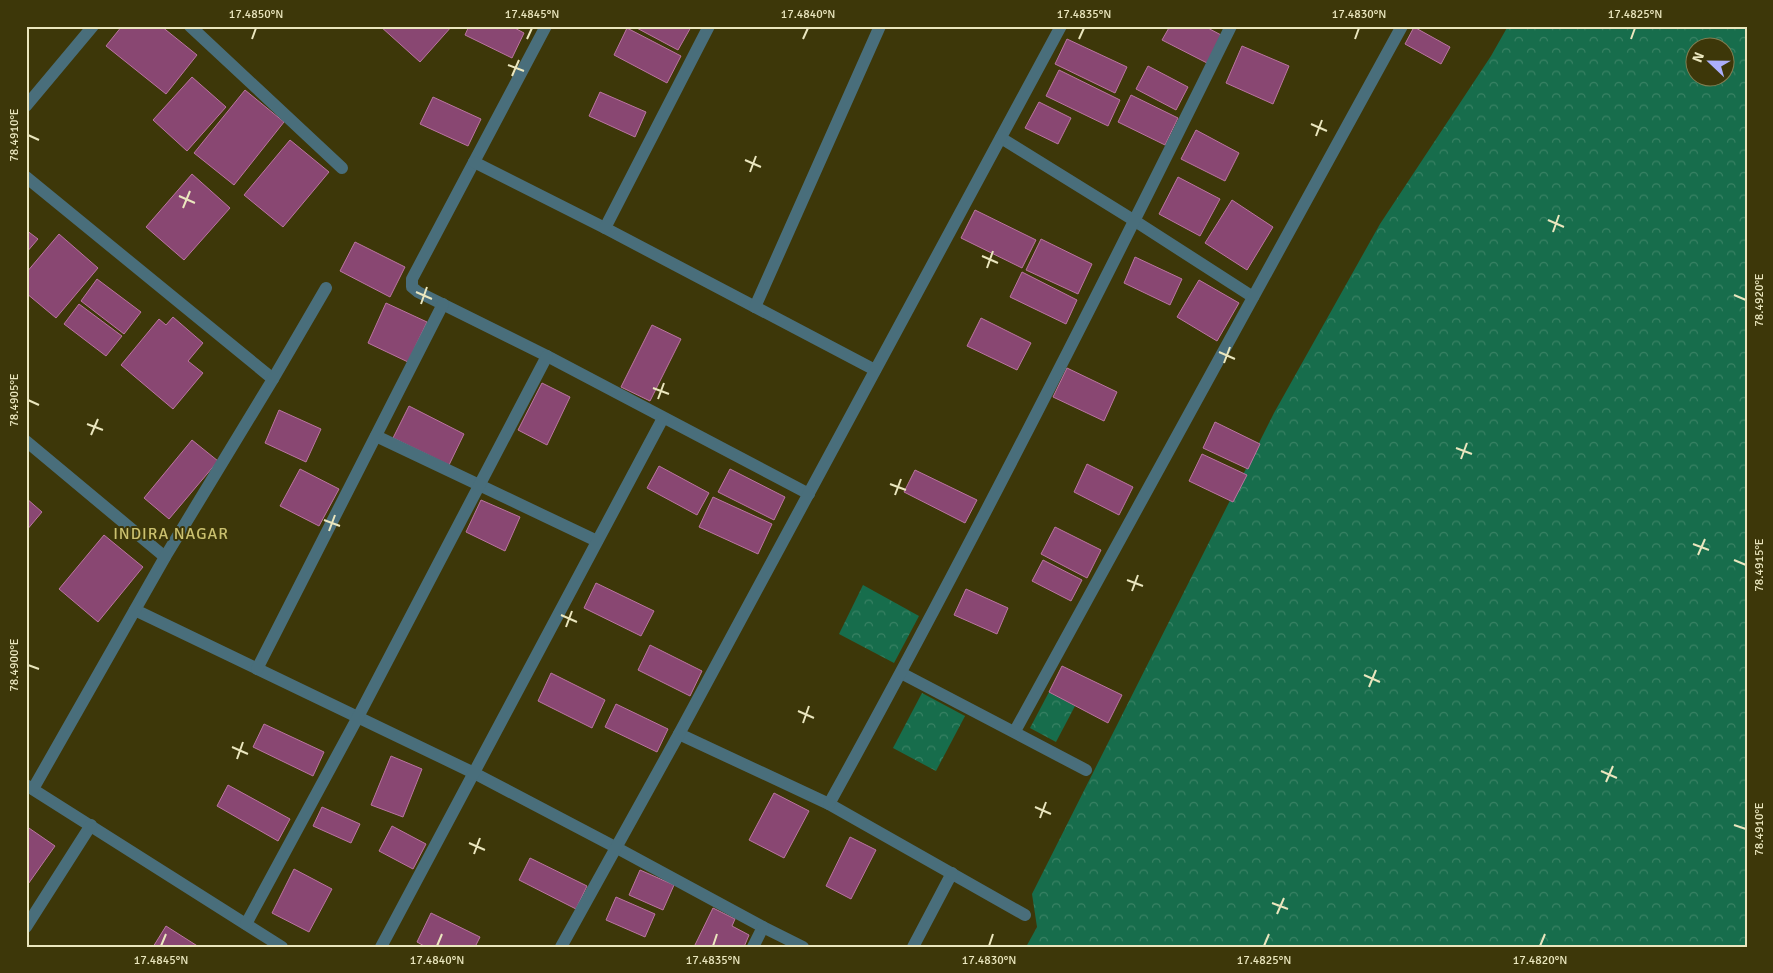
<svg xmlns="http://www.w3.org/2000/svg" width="1773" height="973" font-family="Signika,sans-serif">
	<defs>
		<pattern id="forest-crowns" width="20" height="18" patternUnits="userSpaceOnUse" patternTransform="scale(1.25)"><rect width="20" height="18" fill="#176d4c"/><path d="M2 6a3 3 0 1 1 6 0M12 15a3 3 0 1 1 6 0" fill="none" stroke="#398264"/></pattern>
	</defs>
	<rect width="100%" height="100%" fill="#3d3709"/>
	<g fill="url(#forest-crowns)" fill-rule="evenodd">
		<path d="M1508,26h239v921h-721l11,-20 -5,-33 242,-481 106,-189 111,-168zM1696,48h30v30h-30z"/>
		<path d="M863,585l56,31 -25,47 -55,-29z"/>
		<path d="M1049,692l26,14 -19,36 -26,-14z"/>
		<path d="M922,693l43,23 -29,55 -43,-23z"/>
	</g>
	<g fill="#894772" stroke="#bb75a1">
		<path d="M122,26h39l36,29 -31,39 -60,-48z"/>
		<path d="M380,26h72l-32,36z"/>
		<path d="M469,26h42l13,7 -12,25 -47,-23z"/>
		<path d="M633,26h57l1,1 -13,23z"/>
		<path d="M1170,26h34l19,10 -14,28 -47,-24z"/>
		<path d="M1414,27l36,20 -9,17 -36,-20z"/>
		<path d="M627,28l54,28 -14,27 -53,-28z"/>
		<path d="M1067,39l60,28 -12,26 -60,-29z"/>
		<path d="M1242,46l47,20 -16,38 -47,-21z"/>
		<path d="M1148,66l40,21 -12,23 -40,-21z"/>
		<path d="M1059,70l61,30 -12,26 -62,-30z"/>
		<path d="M192,77l34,30 -39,44 -34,-31z"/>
		<path d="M245,90l39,32 -50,63 -40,-32z"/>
		<path d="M600,92l46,20 -11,25 -46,-21z"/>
		<path d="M1131,95l47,23 -13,27 -47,-23z"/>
		<path d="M433,97l48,22 -13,27 -48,-22z"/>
		<path d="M1039,102l32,16 -13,26 -33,-16z"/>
		<path d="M1196,130l43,23 -14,28 -44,-22z"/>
		<path d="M290,140l39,32 -46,55 -39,-32z"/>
		<path d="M192,174l38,34 -46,52 -38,-33z"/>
		<path d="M1178,177l42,22 -20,37 -41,-22z"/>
		<path d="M1232,200l41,27 -26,43 -42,-27z"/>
		<path d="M975,210l61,30 -14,28 -61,-30z"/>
		<path d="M26,230l12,9 -12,14z"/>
		<path d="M59,234l39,34 -42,50 -30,-25v-20z"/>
		<path d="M1041,239l51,25 -14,30 -52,-24z"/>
		<path d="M355,242l50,25 -15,30 -50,-26z"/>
		<path d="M1135,257l47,22 -12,26 -46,-22z"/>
		<path d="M1022,272l55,28 -11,24 -56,-27z"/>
		<path d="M97,279l44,33 -17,22 -43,-33z"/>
		<path d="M1199,280l40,23 -22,38 -40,-24z"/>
		<path d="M386,303l41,19 -19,40 -40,-19z"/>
		<path d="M79,304l43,32 -16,20 -42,-32z"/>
		<path d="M173,317l30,26 -15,18 15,12 -30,36 -52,-44 38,-46 7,6z"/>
		<path d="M981,318l50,25 -14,27 -50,-24z"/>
		<path d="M652,325l29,14 -31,62 -29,-14z"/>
		<path d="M1067,368l50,24 -13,29 -51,-24z"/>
		<path d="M542,383l28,14 -23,48 -29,-15z"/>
		<path d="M409,406l55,28 -15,31 -56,-27z"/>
		<path d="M279,410l42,19 -15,33 -41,-19z"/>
		<path d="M1215,422l45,22 -12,25 -45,-21z"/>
		<path d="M192,440l26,21 -49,58 -25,-21z"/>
		<path d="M1202,454l45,21 -14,27 -44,-21z"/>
		<path d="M1087,464l46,23 -14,28 -45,-23z"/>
		<path d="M659,466l50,27 -12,22 -50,-27z"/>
		<path d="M300,469l39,20 -20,37 -39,-20z"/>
		<path d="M730,469l55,28 -11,23 -56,-28z"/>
		<path d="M915,470l62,30 -12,23 -61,-31z"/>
		<path d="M713,497l59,27 -14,30 -59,-27z"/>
		<path d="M26,498l16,14 -16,19z"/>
		<path d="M481,500l39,17 -15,34 -39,-19z"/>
		<path d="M1055,527l46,23 -14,28 -46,-24z"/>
		<path d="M104,535l39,32 -45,55 -39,-33z"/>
		<path d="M1043,560l39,20 -11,21 -39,-20z"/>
		<path d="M596,583l58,28 -13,25 -57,-28z"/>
		<path d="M966,589l42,19 -11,26 -43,-19z"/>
		<path d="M650,645l52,26 -12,25 -52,-26z"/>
		<path d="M1062,666l60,29 -14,28 -59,-31z"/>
		<path d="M551,673l54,27 -13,28 -54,-27z"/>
		<path d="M616,704l52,25 -11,23 -52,-25z"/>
		<path d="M264,724l60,28 -11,24 -60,-29z"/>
		<path d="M391,756l31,13 -19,48 -32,-12z"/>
		<path d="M228,785l62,34 -12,22 -61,-35z"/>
		<path d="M774,793l35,18 -25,47 -35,-18z"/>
		<path d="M322,807l38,17 -9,19 -38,-17z"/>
		<path d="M26,826l29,20 -29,41z"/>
		<path d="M392,826l34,18 -13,25 -34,-18z"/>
		<path d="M850,837l26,13 -25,49 -25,-13z"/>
		<path d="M530,858l57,28 -11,23 -57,-29z"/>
		<path d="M294,869l38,20 -23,43 -37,-19z"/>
		<path d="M640,870l34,15 -11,25 -34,-15z"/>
		<path d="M616,897l39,17 -10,23 -39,-17z"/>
		<path d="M713,908l22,11 -3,7 17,9 -5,12h-50z"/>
		<path d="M431,913l49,24 -5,10h-49l-9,-5z"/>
		<path d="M166,926l33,21h-46z"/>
	</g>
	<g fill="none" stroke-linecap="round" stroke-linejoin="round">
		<g stroke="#496e7b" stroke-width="12">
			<path d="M190,26l152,142"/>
			<path d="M546,26l-134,253v8l6,5 129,64 262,138"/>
			<path d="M26,106l67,-80"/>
			<path d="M1001,138l134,83 118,76"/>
			<path d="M474,162l131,66 270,142"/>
			<path d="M26,177l247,202"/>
			<path d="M605,228l104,-202"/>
			<path d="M755,307l125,-281"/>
			<path d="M376,436l221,105"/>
			<path d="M26,441l139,116"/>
			<path d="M135,610l339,163 143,75 146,79 40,20"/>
			<path d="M257,669l186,-365"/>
			<path d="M901,673l185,97"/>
			<path d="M1015,731l387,-705"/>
			<path d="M679,734l150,70 196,111"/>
			<path d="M26,785l256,162"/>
			<path d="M33,789l132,-232 108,-178 53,-91"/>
			<path d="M829,804c141,-255 273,-516 402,-778"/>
			<path d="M246,924l112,-207 189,-361"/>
			<path d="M26,927l65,-102"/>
			<path d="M381,947l282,-529"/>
			<path d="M561,947l118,-213 382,-708"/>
			<path d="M753,947l10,-20"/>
			<path d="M913,947l39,-74"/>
		</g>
	</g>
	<path fill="none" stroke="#eae6be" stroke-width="2" d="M252,39l4,-11M527,39l5,-11M803,39l5,-11M1079,39l5,-11M1355,39l4,-11M1631,39l4,-11M508,65l16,6M512,76l7,-16M1311,124l16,7M28,135l11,5M1316,136l6,-16M745,160l16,7M750,172l6,-16M179,196l16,7M183,208l7,-17M1548,220l16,7M1553,232l6,-17M982,256l16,7M987,268l6,-17M416,292l16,7M1734,295l12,5M421,304l6,-17M1219,352l16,7M1224,363l6,-16M653,388l16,6M658,399l6,-16M28,400l11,5M87,424l16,6M91,435l7,-16M1456,448l16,6M1461,459l6,-16M890,484l16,6M895,495l6,-16M324,520l16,6M329,531l6,-16M1693,544l16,6M1698,555l7,-16M1734,560l12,5M1127,580l16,6M1132,591l6,-16M561,615l16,7M566,627l6,-16M28,665l11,4M1364,675l16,7M1369,687l7,-17M798,711l16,7M803,723l6,-17M232,747l16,7M237,759l6,-17M1601,771l16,7M1606,782l7,-16M1035,807l16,7M1040,818l6,-16M1734,825l12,4M469,843l16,7M474,854l6,-16M1272,903l16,6M1277,914l7,-16M161,946l5,-12M437,946l5,-12M713,946l4,-12M989,946l4,-12M1264,946l5,-12M1540,946l5,-12"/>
	<g text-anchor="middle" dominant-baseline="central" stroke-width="4" stroke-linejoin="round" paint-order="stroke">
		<g font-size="16" letter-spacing="1" fill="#cbc16f" stroke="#3d3709">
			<text x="171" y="534">INDIRA NAGAR</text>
		</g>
	</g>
	<rect width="1773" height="973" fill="none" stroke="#3d3709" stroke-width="55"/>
	<g transform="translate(1710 62) rotate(292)"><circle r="24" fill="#3d3709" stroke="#827d51"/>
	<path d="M0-4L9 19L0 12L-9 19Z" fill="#acaffb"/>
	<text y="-8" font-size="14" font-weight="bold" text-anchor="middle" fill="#eae6be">N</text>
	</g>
	<rect x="28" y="28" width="1718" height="918" fill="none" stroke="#eae6be" stroke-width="2"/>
	<g font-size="12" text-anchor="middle" fill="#eae6be">
		<text x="256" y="18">17.4850°N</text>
		<text x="532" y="18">17.4845°N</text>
		<text x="808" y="18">17.4840°N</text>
		<text x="1084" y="18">17.4835°N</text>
		<text x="1359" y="18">17.4830°N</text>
		<text x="1635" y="18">17.4825°N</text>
		<text transform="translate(14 135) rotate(-90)" y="4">78.4910°E</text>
		<text transform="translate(1759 300) rotate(-90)" y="4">78.4920°E</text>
		<text transform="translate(14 400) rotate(-90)" y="4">78.4905°E</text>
		<text transform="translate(1759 565) rotate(-90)" y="4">78.4915°E</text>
		<text transform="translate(14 665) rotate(-90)" y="4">78.4900°E</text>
		<text transform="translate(1759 829) rotate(-90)" y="4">78.4910°E</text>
		<text x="161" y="964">17.4845°N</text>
		<text x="437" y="964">17.4840°N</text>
		<text x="713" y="964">17.4835°N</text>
		<text x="989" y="964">17.4830°N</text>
		<text x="1264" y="964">17.4825°N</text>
		<text x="1540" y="964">17.4820°N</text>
	</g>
</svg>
